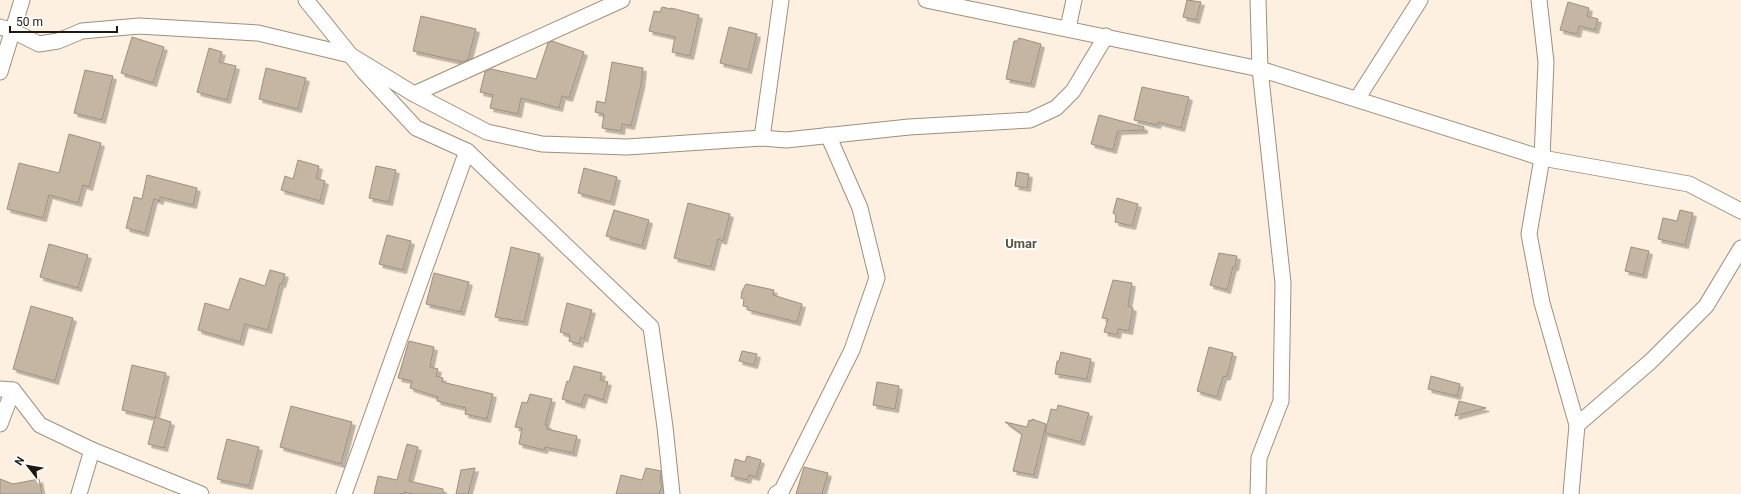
<svg xmlns="http://www.w3.org/2000/svg" width="1741" height="494" font-family="Roboto,sans-serif">
	<defs>
		<filter id="shadow"><feDropShadow dx="3.5" dy="3.5" stdDeviation="0" flood-color="#0004"/></filter>
	</defs>
	<rect width="100%" height="100%" fill="#fdf0e0"/>
	<g fill="#c5b6a3" stroke="#9e8f7c" filter="url(#shadow)">
		<path d="M1187,0l14,2 -5,18 -13,-3z"/>
		<path d="M1568,2l21,6 -2,8 11,3 -3,11 -16,-4 -2,8 -17,-4z"/>
		<path d="M662,7l9,2v-1l28,7 -9,41 -18,-4 3,-15 -26,-6 5,-20 6,1z"/>
		<path d="M421,16l55,13 -8,31 -5,2 -50,-11z"/>
		<path d="M729,27l28,7 -9,36 -28,-7z"/>
		<path d="M132,37l32,10 -11,36 -32,-10z"/>
		<path d="M1019,38l22,6 -10,40 -25,-5 8,-38h3z"/>
		<path d="M552,41l32,11 -15,46 -7,-2 -3,12 -38,-10 -3,16 -28,-6 3,-13 -13,-3 5,-20 6,-3 45,10 12,-36z"/>
		<path d="M209,48l13,4 -3,10 17,4 -9,34 -30,-8z"/>
		<path d="M612,62l31,6 -2,17 -10,41 -9,-2 -1,7 -19,-3 2,-14 -9,-2 2,-11 8,2z"/>
		<path d="M266,68l40,10 -8,31 -39,-10z"/>
		<path d="M85,70l28,6 -11,44 -28,-7z"/>
		<path d="M1142,87l47,10 -8,31 -23,-6 -1,3 -23,-5z"/>
		<path d="M1099,115l45,12v3l-26,1 -5,19 -22,-6z"/>
		<path d="M69,134l32,9 -12,44 -6,-2 -5,18 -29,-8 -6,23 -36,-9 12,-46 40,10z"/>
		<path d="M298,160l21,6 -3,12 9,3 -5,20 -39,-11 4,-14 8,3z"/>
		<path d="M376,166l20,4 -7,32 -20,-4z"/>
		<path d="M584,168l33,9 -6,25 -33,-9z"/>
		<path d="M1017,172l12,2 -2,14 -12,-2z"/>
		<path d="M147,175l50,13 -4,17 -33,-8v4l-6,-2 -9,34 -19,-5 8,-31 8,2z"/>
		<path d="M1117,198l21,6 -6,22 -17,-4 1,-7 -3,-2z"/>
		<path d="M688,203l42,11 -7,27 -5,-2 -7,28 -37,-9z"/>
		<path d="M614,210l35,10 -7,26 -36,-10z"/>
		<path d="M1680,210l13,3 -8,32 -27,-6 5,-21 14,3z"/>
		<path d="M387,235l24,6 -8,29 -24,-6z"/>
		<path d="M49,244l39,11 -10,33 -38,-11z"/>
		<path d="M511,247l29,7 -16,68 -29,-5z"/>
		<path d="M1631,247l18,4 -6,24 -18,-4z"/>
		<path d="M1219,253l18,3 -2,11h-2l-6,23 -17,-5z"/>
		<path d="M270,270l15,4 -3,10h-2l-12,46 -23,-6 -5,18 -42,-12 7,-27 24,7 11,-32 25,8z"/>
		<path d="M434,273l35,9 -8,30 -35,-8z"/>
		<path d="M1113,280l19,3 -4,23 5,2 -4,23 -11,-2 -1,6 -13,-3 4,-13 -6,-1z"/>
		<path d="M746,284l28,6 -1,5 29,9 -5,18 -49,-12v-3l-5,-1 1,-7 -3,-1 1,-7z"/>
		<path d="M567,303l25,7 -8,29 -3,-2 -2,7 -10,-3 1,-6 -10,-3z"/>
		<path d="M31,306l42,12 -18,63 -42,-12z"/>
		<path d="M409,341l25,6 -4,20 8,2 -2,7 7,2 -1,4 51,12 -6,25 -22,-5 1,-6 -29,-7 1,-4 -28,-9 2,-7 -14,-3z"/>
		<path d="M1209,347l24,6 -6,23 -4,1 -6,20 -20,-6z"/>
		<path d="M742,351l15,3 -3,11 -15,-4z"/>
		<path d="M1061,352l30,7 -4,20 -32,-5 2,-13h2z"/>
		<path d="M132,365l34,8 -11,45 -33,-8z"/>
		<path d="M574,366l28,7 -2,7 8,2 -5,18 -18,-6 -4,11 -19,-6 5,-18 2,1z"/>
		<path d="M1431,376l29,8 -3,12 -29,-7z"/>
		<path d="M877,382l22,4 -4,23 -22,-4z"/>
		<path d="M530,394l22,5 -7,26h3l-1,4 30,7 -4,17 -28,-6 -1,3 -25,-6 3,-16 -7,-1 7,-25 5,1z"/>
		<path d="M1459,401l27,7 -31,8z"/>
		<path d="M1058,405l31,8 -8,29 -36,-9 6,-24 6,1z"/>
		<path d="M291,406l61,16 -11,42 -61,-17z"/>
		<path d="M155,417l16,5 -7,26 -16,-4z"/>
		<path d="M1032,419l14,5 -12,51 -21,-4 9,-37 -17,-12 22,5 2,-7 3,1z"/>
		<path d="M227,439l32,8 -10,39 -32,-7z"/>
		<path d="M407,444l11,3 -9,34 34,8v5h-29l-10,-2v2h-30l4,-18 19,4z"/>
		<path d="M747,456l14,4 -5,17 -7,-2 -2,5 -16,-4 4,-17 10,3z"/>
		<path d="M804,467l24,6 -6,21h-26z"/>
		<path d="M475,468l-7,26h-12l5,-24z"/>
		<path d="M646,468l15,3 -1,10 2,4 -3,9h-43l5,-19 21,5z"/>
		<path d="M0,479l13,5 26,-5 3,15h-42z"/>
	</g>
	<g fill="none" stroke-linecap="round" stroke-linejoin="round">
		<g stroke="#9e8f7d" stroke-width="17">
			<g id="minor">
				<path d="M306,0l58,72 52,56 51,23 184,176 14,100 7,67"/>
				<path d="M926,0l334,69 282,89 147,26 52,27"/>
				<path d="M1258,0l2,69 23,214 -2,118 -22,57 -1,36"/>
				<path d="M1539,0l7,62 -4,96 -13,76 13,69 35,122 -6,69"/>
				<path d="M0,27l13,4 26,13 19,-3 24,-10 57,-5 119,7 92,22 64,39 73,38 55,12 85,3 135,-9 24,2 123,-13 121,-7 26,-12 17,-17 33,-55"/>
				<path d="M1068,28l6,-28"/>
				<path d="M0,72l22,-72"/>
				<path d="M414,94l208,-94"/>
				<path d="M1357,99l63,-99"/>
				<path d="M762,138l19,-138"/>
				<path d="M0,389l13,1 27,35 52,25 109,44"/>
				<path d="M0,424l13,-34"/>
				<path d="M1577,425l74,-64 55,-55 35,-58"/>
				<path d="M79,494l13,-44"/>
				<path d="M344,494l123,-343"/>
				<path d="M776,494l6,-4 70,-140 25,-72 -17,-70 -32,-73"/>
			</g>
		</g>
		<use href="#minor" stroke="#fff" stroke-width="15"/>
	</g>
	<g text-anchor="middle" dominant-baseline="central" stroke-width="4" stroke-linejoin="round" paint-order="stroke">
		<g font-size="13" font-weight="bold" fill="#5e5140" stroke="#fff">
			<text x="1021" y="243">Umar</text>
		</g>
	</g>
	<g transform="translate(28 466) rotate(301)" stroke="#ffffff" stroke-width="3" paint-order="stroke">
	<path d="M0-3L7 15L0 10L-7 15Z" fill="#1e1811"/>
	<text y="-6" font-size="11" font-weight="bold" text-anchor="middle" fill="#1e1811">N</text>
	</g>
	<path d="M10 26v6h107v-6" fill="none" stroke="#1e1811" stroke-width="2"/>
	<text x="16" y="26" font-size="12" fill="#1e1811" stroke="#ffffff" stroke-width="3" paint-order="stroke">50 m</text>
</svg>
